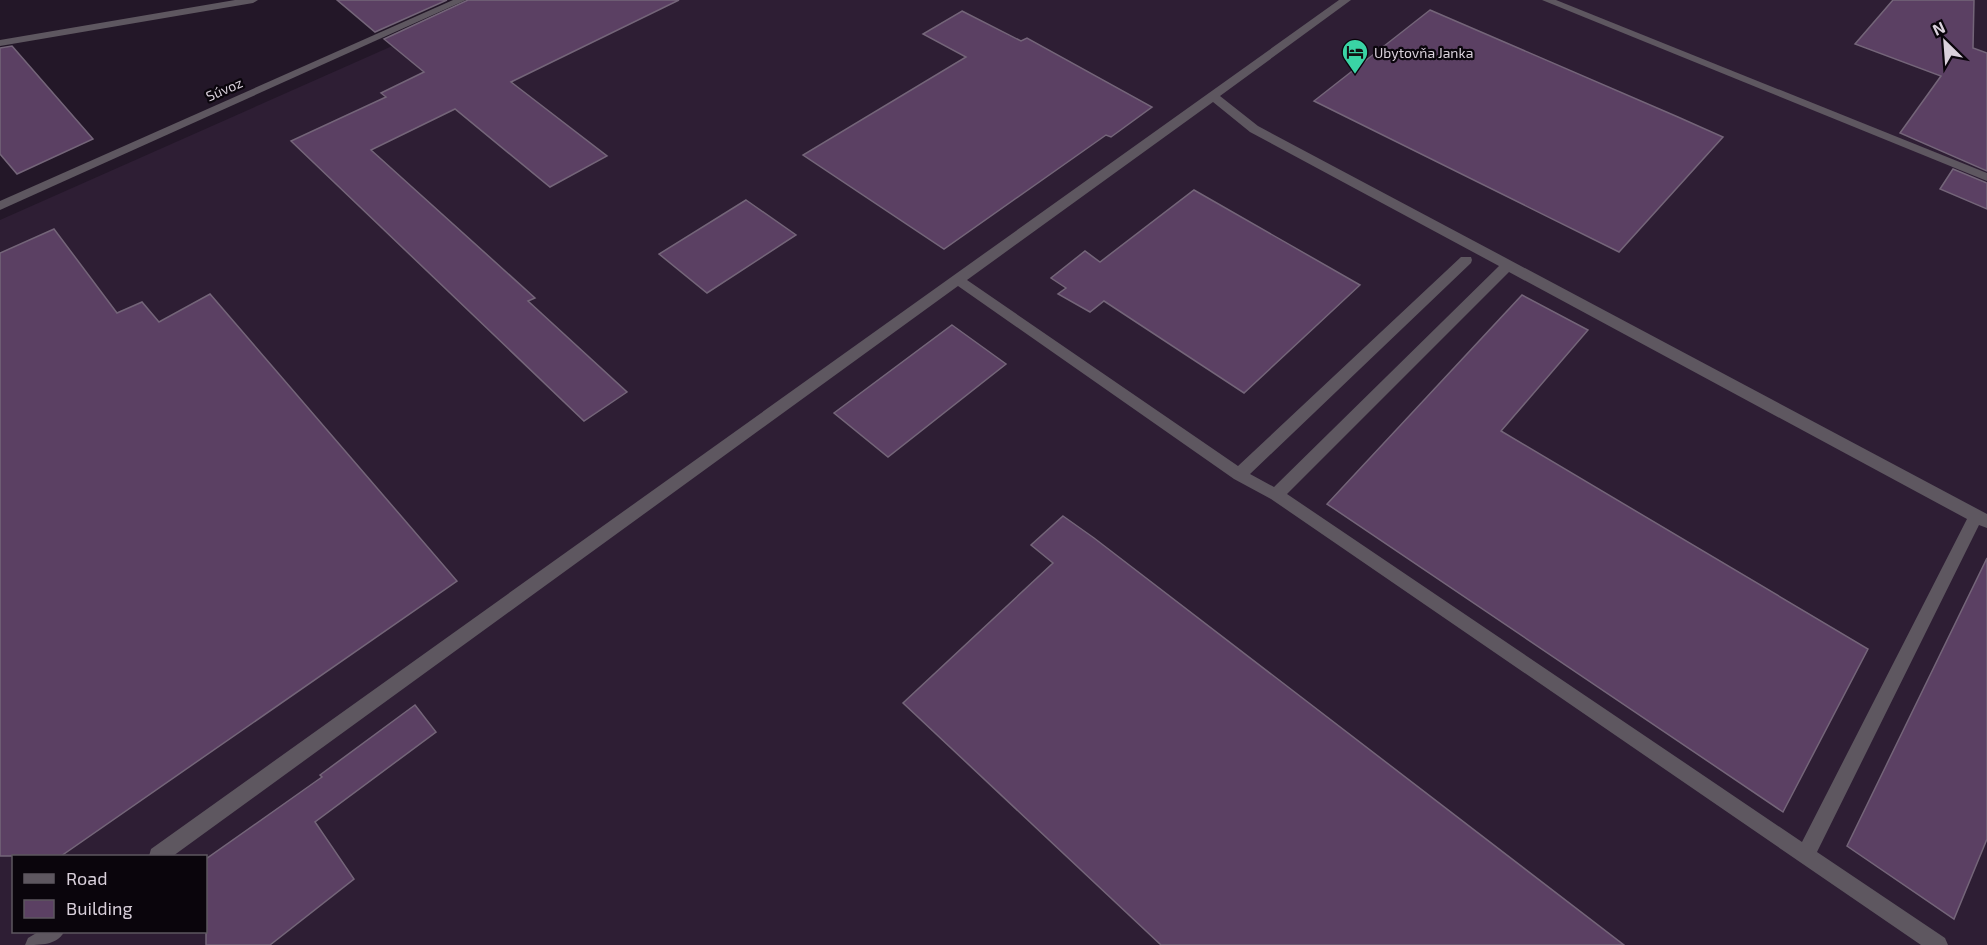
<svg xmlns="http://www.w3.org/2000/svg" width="1987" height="945" font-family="'Exo 2',sans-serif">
	<rect width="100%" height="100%" fill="#231728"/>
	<path fill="#2e1e34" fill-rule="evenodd" d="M496,0h1491v945h-1987v-725zM14,856h192v76h-192z"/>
	<g fill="#5b4063" stroke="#746579" stroke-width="1.5">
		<path d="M337,0h110l-72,32z"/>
		<path d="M468,0h211l-168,82 96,74 -57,31 -95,-78 -84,41 164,148 -7,3 99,91 -43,29 -293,-280 95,-44 -5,-4 43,-21 -40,-33z"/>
		<path d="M1893,0h81l-1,48 14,5v118l-87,-38 41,-57 -86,-32z"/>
		<path d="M1430,10l248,107 45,20 -104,115 -305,-151z"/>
		<path d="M962,11l59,30 6,-3 125,69 -41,30 -5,-2 -162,114 -141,-94 163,-98 -43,-23z"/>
		<path d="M12,46l81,93 -76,35 -17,-20v-106z"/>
		<path d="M1953,169l34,14v26l-47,-20z"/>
		<path d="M1194,190l166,95 -116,108 -140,-92 -14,11 -32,-18 8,-6 -15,-10 34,-27 15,11z"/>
		<path d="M746,200l50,35 -89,58 -48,-39z"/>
		<path d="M54,229l63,84 25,-11 17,20 51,-28 247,287 -396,275h-61v-603z"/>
		<path d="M1522,295l66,35 -87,101 367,218 -85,163 -456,-308z"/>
		<path d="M952,325l54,39 -118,93 -54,-44z"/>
		<path d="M1063,516l31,22 530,407h-463l-258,-242 150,-140 -22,-18z"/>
		<path d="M1987,558v281l-33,80 -107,-73z"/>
		<path d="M415,705l21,27 -121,90 39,57 -84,66h-64v-86l116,-82 -2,-2z"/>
	</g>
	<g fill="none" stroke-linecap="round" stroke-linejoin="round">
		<g fill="#5e5760" fill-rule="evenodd">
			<path d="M235,0h23l-5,3 -253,43v-6z"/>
			<path d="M453,0h13l-466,210v-9z"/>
			<path d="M1339,0h12l-131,96 38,30 729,388v14l-8,-3 -162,327 128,86 3,7h-27l-650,-446 -37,-20 -276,-193 -785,570h-24l2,-7zM1213,102l37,30 249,134 -225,221 -24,-13 221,-211 1,-3 -1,-3h-10l-223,209 -271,-186zM1509,272l458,247 -165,323 -515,-348z"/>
			<path d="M1542,0h14l431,173v8z"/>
			<path d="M38,932h26c-7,13 -23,13 -39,13l3,-7z"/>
		</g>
	</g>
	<defs>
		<g id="hotel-pin" transform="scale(1.35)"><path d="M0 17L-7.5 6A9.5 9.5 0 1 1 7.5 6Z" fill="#3ad4a5" stroke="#0a050c"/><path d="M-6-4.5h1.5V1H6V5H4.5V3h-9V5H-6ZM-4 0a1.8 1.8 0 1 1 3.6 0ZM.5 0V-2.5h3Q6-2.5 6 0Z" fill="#111"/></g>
	</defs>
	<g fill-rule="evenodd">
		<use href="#hotel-pin" x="1355" y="52"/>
	</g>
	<g text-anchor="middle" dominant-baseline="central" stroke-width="4.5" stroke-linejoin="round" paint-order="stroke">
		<g font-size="14" fill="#dad1dc" stroke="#0a050c" text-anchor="start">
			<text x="1374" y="52">Ubytovňa Janka</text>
		</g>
		<g font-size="14" fill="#dad1dc" stroke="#0a050c">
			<text transform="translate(224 89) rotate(-24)">Súvoz</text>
		</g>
	</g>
	<rect x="12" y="855" width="195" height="78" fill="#0a050c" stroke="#5d575f" stroke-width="1.5"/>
	<rect x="24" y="874" width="30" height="9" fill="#5e5760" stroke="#5d575f" stroke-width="1.5"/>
	<text x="66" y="885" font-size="18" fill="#dad1dc">Road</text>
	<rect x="24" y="900" width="30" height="18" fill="#5b4063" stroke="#5d575f" stroke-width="1.5"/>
	<text x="66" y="915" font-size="18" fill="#dad1dc">Building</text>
	<g transform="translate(1945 42) rotate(335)" stroke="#0a050c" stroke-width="4.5" paint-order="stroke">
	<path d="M0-4.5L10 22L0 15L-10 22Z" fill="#dad1dc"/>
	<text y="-9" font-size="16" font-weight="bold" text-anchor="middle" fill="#dad1dc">N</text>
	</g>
</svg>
